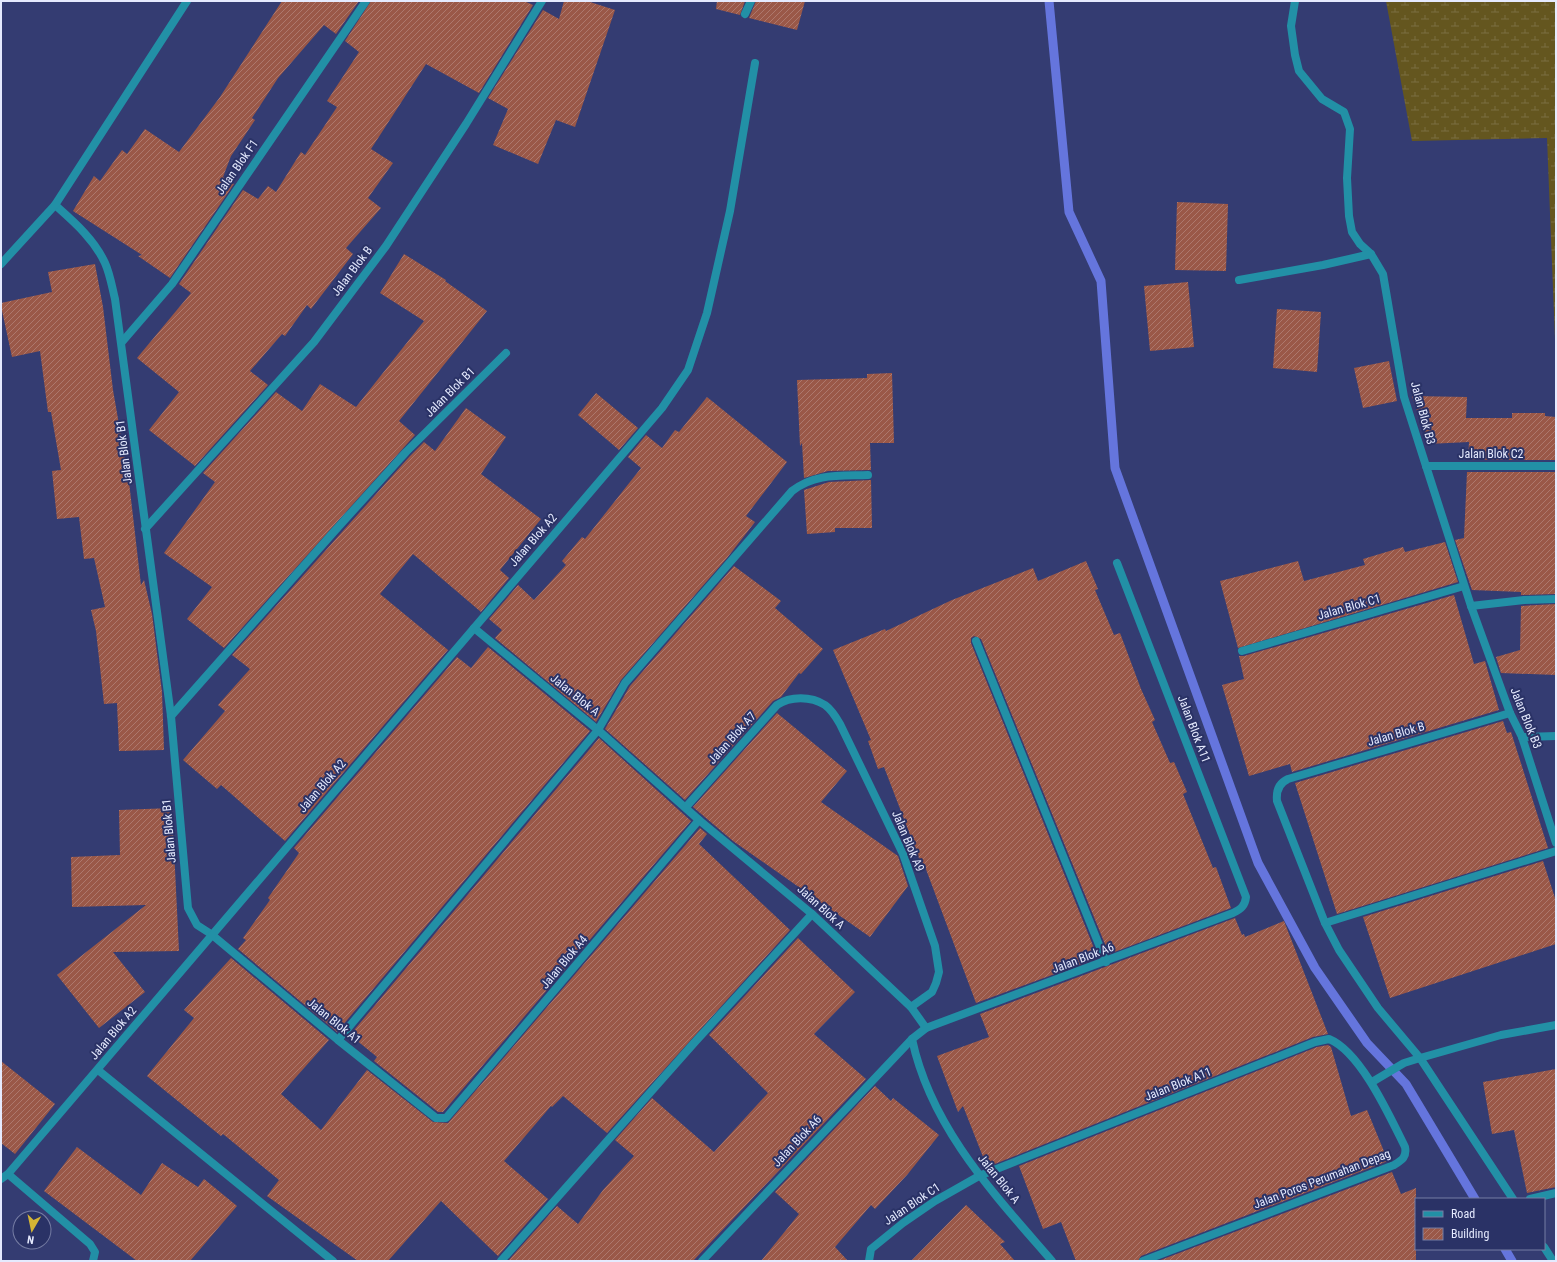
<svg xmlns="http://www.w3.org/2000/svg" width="1557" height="1262" font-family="'Roboto Condensed',sans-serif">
	<defs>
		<pattern id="wetland-marsh" width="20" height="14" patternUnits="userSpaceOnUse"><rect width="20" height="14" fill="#64561f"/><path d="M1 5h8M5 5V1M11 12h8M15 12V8" fill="none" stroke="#7a6e41"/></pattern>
		<pattern id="building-hatch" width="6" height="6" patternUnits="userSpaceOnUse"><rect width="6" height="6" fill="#9a5848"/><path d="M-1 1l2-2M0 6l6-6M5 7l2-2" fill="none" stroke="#ad786d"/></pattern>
	</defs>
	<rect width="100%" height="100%" fill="#343c72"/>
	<path fill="url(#wetland-marsh)" d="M1386,1h170v363l-9,-226 -135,3z"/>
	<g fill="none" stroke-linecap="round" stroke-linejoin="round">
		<g stroke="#6575dd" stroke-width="9">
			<path d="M1049,1l20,211 32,69 14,187 143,395 57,105 52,75 39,41 69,115"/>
			<path d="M1505,1249l7,12"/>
		</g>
	</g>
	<g fill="url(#building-hatch)">
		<path d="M282,1h77l-23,33 -12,-9 -46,53 -26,40 3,2 -24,36 -8,21 11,7 -64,94 -32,-22 4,-1 -69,-44 21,-35 6,5 22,-31 5,4 18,-25 34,23 41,-55z"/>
		<path d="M371,1h153l9,4 -54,88 -53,-29 -55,85 22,14 -25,35 13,10 -35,40 7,6 -42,55 -4,-4 -22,31 -3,-2 -32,37 18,14 -73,81 -46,-36 30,-38 -42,-34 54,-65 -12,-9 64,-94 15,9 10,-13 8,6 25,-40 4,3 32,-48 -10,-6 32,-49 -14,-11z"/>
		<path d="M564,1h23l28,9 -40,117 -19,-7 -18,44 -45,-19 15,-36 -20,-11 55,-88 16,9z"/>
		<path d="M717,1h28l-5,14 -24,-6z"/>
		<path d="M756,1h49l-8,29 -48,-12z"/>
		<path d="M1177,202l51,2 -2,67 -51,-1z"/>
		<path d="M404,254l42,26 -1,1 42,30 -88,110 16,14 -191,213 -37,-29 25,-32 -48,-34 51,-71 -12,-9 73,-81 26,19 18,-27 36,23 68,-86 -44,-28z"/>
		<path d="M95,264l8,43 10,83 16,92 12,103 3,-5 8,34 10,78 2,58 -45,1 -2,-48 -13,1 -8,-73 -5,-21 14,-3 -11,-49 -10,1 -5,-42 -22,2 -5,-48 9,-1 -10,-58h-3l-8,-61 -28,6 -11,-51v-3l51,-11 -4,-20z"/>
		<path d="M1188,282l6,65 -44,4 -6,-65z"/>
		<path d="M1277,309l44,3 -4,60 -44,-4z"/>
		<path d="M1389,361l8,40 -34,7 -9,-40z"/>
		<path d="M892,373l2,70h-24l1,27 -43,1 -24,7 -2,-35 -2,3 -3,-66 70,-2v-4z"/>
		<path d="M596,393l42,35 -19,22 -41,-35z"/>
		<path d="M1412,396l55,1 -1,21h46v-5h33v3l11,1v43h-88l1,-18 -41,2z"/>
		<path d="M707,397l80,65 -41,54 9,6 -28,36 -106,122 -25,42 -101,-84 7,-8 -13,-11 29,-34 16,15 32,-35 -4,-4 20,-24 3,2 56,-71 -13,-11 18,-22 16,13 13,-18 4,2z"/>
		<path d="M466,408l40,29 -25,37 60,45 -41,51 9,8 -28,34 -68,-58 -33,40 68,56 -163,191 -64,-56 -4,4 -34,-29 42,-49 -7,-6 32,-36 -18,-14 178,-199 14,-14 11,9z"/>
		<path d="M1467,472h89v122l-35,1v-3l-49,-2 -17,-50 9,-2z"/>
		<path d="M871,480l1,48h-37v4l-28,2 -3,-44 25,-8z"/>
		<path d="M1445,542l13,40 -220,66 -18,-67 78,-20 6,20 61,-16 -2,-6 40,-12 2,5z"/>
		<path d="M1086,561l12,28 -3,1 19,45 6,-2 21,56 14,31 -3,2 18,41 4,-1 13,30 -4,2 30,74 3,-1 15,41 -122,46 -128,-315 -7,-3 -3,2v5l127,315 -122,45 -52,-139 -2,2 -38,-99 -6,2 -10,-28 3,-1 -38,-90 52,-21 1,2 66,-31 81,-32 5,13z"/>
		<path d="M734,566l47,35 -6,7 48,41 -22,25 -2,-1 -18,24 -8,4 -88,99 -80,-71 25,-43z"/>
		<path d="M1454,595l20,69 11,-3 14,49 -207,62 -2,-8 -41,12 -27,-91 22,-6 -5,-23h5z"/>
		<path d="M1556,604v71l-55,-2 -5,-16 24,-7 1,-44z"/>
		<path d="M488,647l102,84 -253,301 -99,-83 8,-9 -3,-2 27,-38 -2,-2 31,-45 -5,-5 163,-191 14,11z"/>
		<path d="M777,713l70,58 -26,31 77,54 10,30 -38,51 -137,-96 -40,-34z"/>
		<path d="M1503,721l4,12 4,-1 37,116 -211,66 -42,-131z"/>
		<path d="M599,738l92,83 -248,291h-5l-64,-51 3,-4 -27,-22z"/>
		<path d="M172,808l7,143 -66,1 32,40 -46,36 -42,-53 89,-70 -74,2 -1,-50 49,-2 -1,-45z"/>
		<path d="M700,828l7,6 -8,10 91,86 -183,203 -44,-37 -11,11 -1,-1 -47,55 44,38 -50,57 -57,-55 -53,60h-30l-91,-65 12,-16 -56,-46 -2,2 -74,-60 47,-58 -10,-8 47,-52 98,82 -48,54 40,36 46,-60 66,52 15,1z"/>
		<path d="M1543,861l13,40v43l-166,54 -27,-81z"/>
		<path d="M1235,918l7,17 2,-1 1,3 39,-16 44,113 -15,3 -326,130 -24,-61 -5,6 -21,-56 52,-19 -9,-23z"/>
		<path d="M798,938l57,54 -41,42 52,45 -173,182h-185l49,-55 21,18 25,-34 31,-34 -19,-16 37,-42 62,54 54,-59 -59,-58z"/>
		<path d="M1328,1045l3,2 20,69 16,-6 21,51 -247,95 -3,5h-62l-15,-39 -18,7 -24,-63 298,-119z"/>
		<path d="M1,1061l54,43 -40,50 -14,-11z"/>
		<path d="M1556,1069v118l-29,6 -13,-63 -22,4 -9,-52z"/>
		<path d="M875,1086l16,15 2,-3 46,37 -32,40 -32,34 -4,-4 -36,42 13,14h-87l38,-47 -24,-22z"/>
		<path d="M77,1147l64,48 21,-32 36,24 6,-8 33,27 -47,55h-53l-93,-70z"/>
		<path d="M1392,1172l9,22 15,-6v73h-258z"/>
		<path d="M966,1205l39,37 -5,2 15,17h-104z"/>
	</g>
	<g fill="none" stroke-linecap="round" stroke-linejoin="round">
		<path stroke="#2290a6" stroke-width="8" d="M8,1174l82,70 5,8 -2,9"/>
		<g stroke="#2290a6" stroke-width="8">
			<path d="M1295,1l-4,25 4,29 4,16 23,28 22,13 6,17 -3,49 2,38 3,16 8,12 11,10 12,20 21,123 22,69 45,140 39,107 12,24 34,106"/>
			<path d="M745,14l6,-13"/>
			<path d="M55,205c19,17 39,34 50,58 5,11 7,24 10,36l56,417 17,192 9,17 14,9 127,106 98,78h10l253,-298"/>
			<path d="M1,264l54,-59 132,-204"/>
			<path d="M1239,280l84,-15 48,-11"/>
			<path d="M122,342l50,-58 194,-283"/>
			<path d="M1426,466h130"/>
			<path d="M145,529l169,-187 72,-96 80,-122 76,-123"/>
			<path d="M1471,606l53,-6 32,-1"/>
			<path d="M474,628l124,102 101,90 113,94 99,93 15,21"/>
			<path d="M976,641l130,321"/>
			<path d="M1242,651l222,-65"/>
			<path d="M1510,713l-222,66c-9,4 -12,12 -11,22l48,122 14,27 39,58 42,50 93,141"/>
			<path d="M171,716l160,-181 75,-83 100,-99"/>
			<path d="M1522,737l34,-1"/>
			<path d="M686,807l91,-102c13,-9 34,-9 48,0 7,5 11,12 15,19l63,130 32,92 4,26 -3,11 -4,9 -21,15"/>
			<path d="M1325,923l231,-72"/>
			<path d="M338,1040l260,-310 27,-47 167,-192c23,-18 48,-15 76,-16"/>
			<path d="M98,1070l235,191"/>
			<path d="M1372,1082l32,-19 16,-5 81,-23 55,-10"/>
			<path d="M1,1179l7,-5 654,-766 26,-38 19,-57 23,-102 25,-148"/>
			<path d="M1530,1199l26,-6"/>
			<path d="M1544,1247l9,14"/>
			<path d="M501,1261l193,-218 118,-129"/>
			<path d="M702,1261l210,-222"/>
			<path d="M869,1261l2,-12 32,-26 32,-22 44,-25 336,-134 14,-3c32,13 61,78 76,108 2,10 -3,13 -11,18l-251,96"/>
			<path d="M1052,1261c-58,-67 -121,-133 -140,-222l14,-11 307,-115c8,-4 12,-7 13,-16l-129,-334"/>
		</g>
	</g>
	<g text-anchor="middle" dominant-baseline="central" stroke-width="4" stroke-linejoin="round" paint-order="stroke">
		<g font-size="12" fill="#e5eafe" stroke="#2a3266">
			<text transform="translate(237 167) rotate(-55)">Jalan Blok F1</text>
			<text transform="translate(352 271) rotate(-53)">Jalan Blok B</text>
			<text transform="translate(450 392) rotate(-45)">Jalan Blok B1</text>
			<text transform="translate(1423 413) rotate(75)">Jalan Blok B3</text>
			<text transform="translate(124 452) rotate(-97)">Jalan Blok B1</text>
			<text x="1491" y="454">Jalan Blok C2</text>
			<text transform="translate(533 540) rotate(-49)">Jalan Blok A2</text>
			<text transform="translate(1349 607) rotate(-16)">Jalan Blok C1</text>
			<text transform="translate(575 695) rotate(39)">Jalan Blok A</text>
			<text transform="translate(1526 718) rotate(68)">Jalan Blok B3</text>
			<text transform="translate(1194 729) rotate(69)">Jalan Blok A11</text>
			<text transform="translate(1396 734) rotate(-16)">Jalan Blok B</text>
			<text transform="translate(732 738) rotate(-48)">Jalan Blok A7</text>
			<text transform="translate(322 786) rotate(-49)">Jalan Blok A2</text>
			<text transform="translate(169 831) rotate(-95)">Jalan Blok B1</text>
			<text transform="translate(908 841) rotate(67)">Jalan Blok A9</text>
			<text transform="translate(821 907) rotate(42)">Jalan Blok A</text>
			<text transform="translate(1083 958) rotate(-21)">Jalan Blok A6</text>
			<text transform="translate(564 962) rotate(-50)">Jalan Blok A4</text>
			<text transform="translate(334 1021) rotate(39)">Jalan Blok A1</text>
			<text transform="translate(113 1033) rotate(-50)">Jalan Blok A2</text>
			<text transform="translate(1178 1084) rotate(-22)">Jalan Blok A11</text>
			<text transform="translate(797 1141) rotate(-47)">Jalan Blok A6</text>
			<text transform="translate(999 1179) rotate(51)">Jalan Blok A</text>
			<text transform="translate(1322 1179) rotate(-21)">Jalan Poros Perumahan Depag</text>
			<text transform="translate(912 1204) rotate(-34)">Jalan Blok C1</text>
		</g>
	</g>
	<rect width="1557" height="1262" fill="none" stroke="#e5eafe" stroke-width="4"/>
	<rect x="1415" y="1198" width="130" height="52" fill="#2a3266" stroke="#757ca3"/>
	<rect x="1423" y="1211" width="20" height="6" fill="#2290a6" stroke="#757ca3"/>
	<text x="1451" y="1218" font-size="12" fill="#e5eafe">Road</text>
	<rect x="1423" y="1228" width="20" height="12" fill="url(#building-hatch)" stroke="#757ca3"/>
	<text x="1451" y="1238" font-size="12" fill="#e5eafe">Building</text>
	<g transform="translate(32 1230) rotate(189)"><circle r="19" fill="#2a3266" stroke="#757ca3"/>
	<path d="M0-3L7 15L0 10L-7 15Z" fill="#d5b534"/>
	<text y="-6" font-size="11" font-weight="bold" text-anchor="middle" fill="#e5eafe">N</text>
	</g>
</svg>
